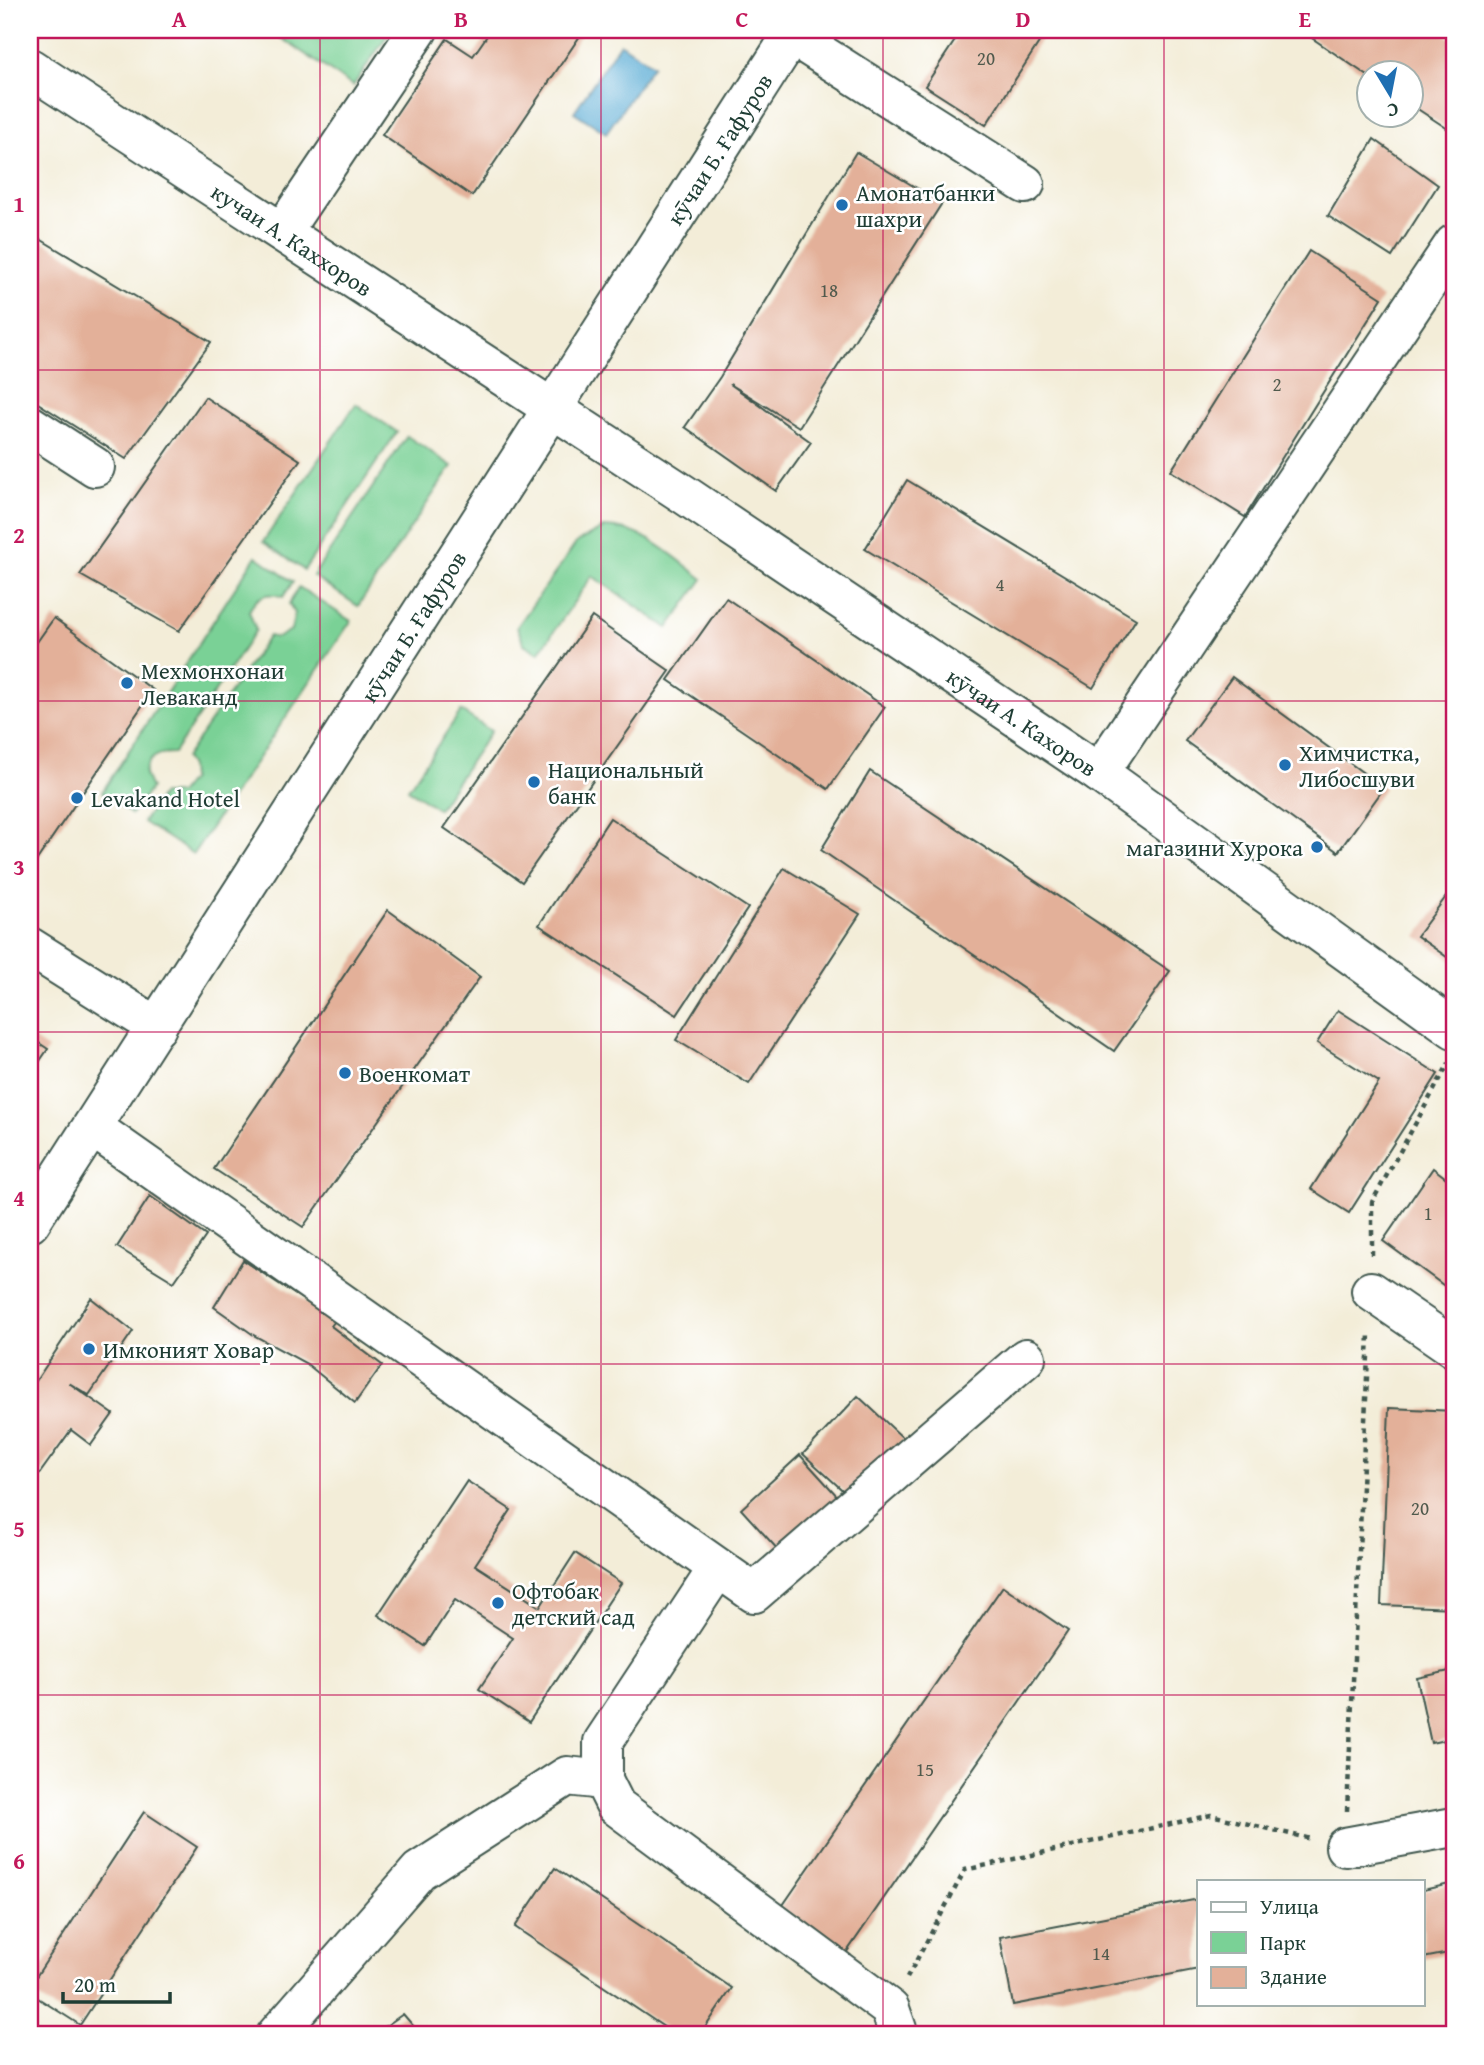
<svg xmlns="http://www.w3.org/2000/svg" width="1484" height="2065" font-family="'Gentium Book Plus',serif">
	<rect width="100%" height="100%" fill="#fff"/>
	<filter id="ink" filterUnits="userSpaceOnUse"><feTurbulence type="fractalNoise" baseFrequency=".0143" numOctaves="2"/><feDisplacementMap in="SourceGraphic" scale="14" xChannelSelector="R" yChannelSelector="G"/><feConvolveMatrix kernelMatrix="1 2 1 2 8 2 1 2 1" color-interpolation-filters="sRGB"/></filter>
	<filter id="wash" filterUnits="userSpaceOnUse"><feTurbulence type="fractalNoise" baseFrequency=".00686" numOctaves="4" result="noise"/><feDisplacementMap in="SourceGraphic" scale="28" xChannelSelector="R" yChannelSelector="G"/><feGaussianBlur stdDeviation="1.57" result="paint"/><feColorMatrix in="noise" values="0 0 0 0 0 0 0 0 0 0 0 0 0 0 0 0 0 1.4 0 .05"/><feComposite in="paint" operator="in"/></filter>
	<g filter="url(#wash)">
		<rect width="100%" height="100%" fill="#f3edd8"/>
		<g fill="#7ad196" stroke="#4c8765" stroke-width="2">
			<path d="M269,30h122l-38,56z"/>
			<path d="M356,404l41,28 -93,138 -41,-28z"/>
			<path d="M407,436l45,30 -94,140 -45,-30z"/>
			<path d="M605,527c40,1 68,29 98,52l-35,49 -76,-52 -53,77 -15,-9 -7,-17 60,-85z"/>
			<path d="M256,556l37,26 -10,15c-16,-6 -26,-1 -34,14l7,19 -82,123c-16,0 -28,4 -29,22l6,13 -20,26 -29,-22z"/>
			<path d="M299,587l52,34 -158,233 -50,-32 19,-28h17l12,-15 -1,-12 -5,-9 84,-122 8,2 14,-8 4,-17 -6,-9z"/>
			<path d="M461,711l30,20 -53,78 -30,-20z"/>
		</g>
		<path fill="#59abd4" stroke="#3c7484" stroke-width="2" d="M620,43l33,22 -47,68 -32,-21z"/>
		<g id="blocks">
			<g fill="#e3b099">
				<path d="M491,30h93l-112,166 -90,-61 65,-96 26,17z"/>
				<path d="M962,30h85l-61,95 -61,-39z"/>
				<path d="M1300,30h139l15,10v93l-44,-29v-30l-42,2z"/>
				<path d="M1374,139l64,46 -46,72 -64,-41z"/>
				<path d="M856,152l86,51 -143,224 -69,-43 81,58 -35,49 -91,-64 35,-50z"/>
				<path d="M30,233l181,109 -85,117 -96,-61z"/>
				<path d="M1309,251l73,47 -137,219 -74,-46z"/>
				<path d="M205,397l95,63 -121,171 -99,-56z"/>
				<path d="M907,480l229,139 -43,69 -228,-139z"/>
				<path d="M726,598l159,109 -57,82 -160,-109z"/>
				<path d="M592,617l78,54 -148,211 -78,-54z"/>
				<path d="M54,618l99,72 -123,180v-218z"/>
				<path d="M1232,677l152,111 -46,64 -153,-111z"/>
				<path d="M870,771l300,200 -56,80 -293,-201z"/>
				<path d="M610,818l138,90 -71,107 -138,-90z"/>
				<path d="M784,868l76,46 -111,170 -73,-44z"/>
				<path d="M1454,886v76l-37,-26z"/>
				<path d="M388,910l92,67 -177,250 -89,-58z"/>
				<path d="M1338,1010l100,64 -89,139 -38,-24 68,-107 -62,-39z"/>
				<path d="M30,1037l18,12 -18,26z"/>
				<path d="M1433,1168l21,16v109l-71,-52z"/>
				<path d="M150,1196l56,40 -32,46 -57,-35z"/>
				<path d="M243,1260l92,61 -4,5 51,39 -27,38 -48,-39 -52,-28 -41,-29z"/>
				<path d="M91,1298l42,33 -44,64 -20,-12 44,31 -22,31 -20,-15 -41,57v-97z"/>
				<path d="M858,1396l46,43 -54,58 -47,-43z"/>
				<path d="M1389,1408l65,3v197l-73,-3z"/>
				<path d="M800,1455l39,43 -59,54 -39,-43z"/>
				<path d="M467,1481l44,29 -36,55 65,42 35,-54 46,30 -92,139 -50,-33 34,-51 -58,-38 -30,46 -47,-31z"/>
				<path d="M1003,1586l65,45 -222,322 -65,-45z"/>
				<path d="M1454,1670v68l-23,5 -14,-65z"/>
				<path d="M144,1812l53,35 -117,178 -50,-32v-7z"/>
				<path d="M555,1868l177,120 -32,47h-24l-161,-108z"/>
				<path d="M1454,1883v69l-31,6v-68z"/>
				<path d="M1199,1899v70l-186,36 -13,-68z"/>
				<path d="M403,2014l18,21h-48z"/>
			</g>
		</g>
	</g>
	<g filter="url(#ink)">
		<use href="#blocks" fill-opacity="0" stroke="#3f574d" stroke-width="2"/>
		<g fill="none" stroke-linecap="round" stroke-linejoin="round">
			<g stroke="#3f574d" stroke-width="42">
				<g id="minor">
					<path d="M791,35l234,149"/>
					<path id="s1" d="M30,68l655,427 414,278 355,-529"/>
					<path d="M282,232l136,-202"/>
					<path d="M30,425l65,42"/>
					<path d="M1099,773l355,256"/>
					<path d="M30,947l127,80"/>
					<path d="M92,1127l662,466 272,-235"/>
					<path id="s2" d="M30,1223l765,-1193"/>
					<path d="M1371,1291l83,57"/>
					<path d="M718,1568l-115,174v38l13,26 274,203 9,26"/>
					<path d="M1345,1847l109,-20"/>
					<path d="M276,2035l143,-164 148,-95 36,4"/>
				</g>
			</g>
			<g stroke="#3f574d" stroke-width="4.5" stroke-dasharray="5 5" stroke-linecap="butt">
				<path d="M1372,1255v-53l77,-139"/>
				<path d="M1347,1811l22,-477"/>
				<path d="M907,1978l58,-108 246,-55 100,24"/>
			</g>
			<use href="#minor" stroke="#fff" stroke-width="38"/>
		</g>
	</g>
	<path fill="none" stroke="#c2185b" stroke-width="2" stroke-opacity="0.55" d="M320,30v2005M601,30v2005M883,30v2005M1164,30v2005M30,370h1424M30,701h1424M30,1032h1424M30,1364h1424M30,1695h1424"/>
	<g fill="#1f6fb2" stroke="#fff" stroke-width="2.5">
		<circle cx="842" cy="205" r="7"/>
		<circle cx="127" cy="683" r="7"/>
		<circle cx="1285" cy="765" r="7"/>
		<circle cx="534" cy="782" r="7"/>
		<circle cx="77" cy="798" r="7"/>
		<circle cx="1317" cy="847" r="7"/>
		<circle cx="345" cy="1073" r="7"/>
		<circle cx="89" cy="1349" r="7"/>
		<circle cx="498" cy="1603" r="7"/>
	</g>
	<g text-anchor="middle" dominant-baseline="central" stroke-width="5" stroke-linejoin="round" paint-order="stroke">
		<g font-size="19" fill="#505a4d">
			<text x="986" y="58">20</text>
			<text x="829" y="290">18</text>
			<text x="1277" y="384">2</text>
			<text x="1000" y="584">4</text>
			<text x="1428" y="1213">1</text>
			<text x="1420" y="1508">20</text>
			<text x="925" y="1769">15</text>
			<text x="1101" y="1953">14</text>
		</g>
		<g font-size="23" fill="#1f3d34" stroke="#fff">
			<text stroke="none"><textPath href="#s2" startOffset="1276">кӯчаи Б. Ғафуров</textPath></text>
			<text stroke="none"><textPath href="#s1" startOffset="313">кучаи А. Каххоров</textPath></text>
			<text stroke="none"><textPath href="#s2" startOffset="709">кӯчаи Б. Ғафуров</textPath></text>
			<text stroke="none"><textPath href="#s1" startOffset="1188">кӯчаи А. Кахоров</textPath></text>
		</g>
		<g font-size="23" fill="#1f3d34" stroke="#fff" text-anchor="start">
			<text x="856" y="192">Амонатбанки<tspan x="856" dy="26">шахри</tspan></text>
			<text x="141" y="670">Мехмонхонаи<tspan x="141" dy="26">Леваканд</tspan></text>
			<text x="1299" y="752">Химчистка,<tspan x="1299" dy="26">Либосшуви</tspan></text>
			<text x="548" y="769">Национальный<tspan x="548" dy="26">банк</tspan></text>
			<text x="91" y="798">Levakand Hotel</text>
			<text x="1303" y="847" text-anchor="end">магазини Хурока</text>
			<text x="359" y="1073">Военкомат</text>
			<text x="103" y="1349">Имконият Ховар</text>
			<text x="512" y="1590">Офтобак<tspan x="512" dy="26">детский сад</tspan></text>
		</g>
	</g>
	<rect width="1484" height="2065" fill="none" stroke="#fff" stroke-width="77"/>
	<rect x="1197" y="1880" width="228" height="126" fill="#ffffff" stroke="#a5b1ae" stroke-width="2"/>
	<rect x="1211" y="1902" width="35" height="10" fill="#ffffff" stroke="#a5b1ae" stroke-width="2"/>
	<text x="1260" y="1914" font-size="21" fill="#1f3d34">Улица</text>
	<rect x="1211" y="1932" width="35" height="21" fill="#7ad196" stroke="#a5b1ae" stroke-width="2"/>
	<text x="1260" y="1950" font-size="21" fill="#1f3d34">Парк</text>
	<rect x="1211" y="1967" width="35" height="21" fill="#e3b099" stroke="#a5b1ae" stroke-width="2"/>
	<text x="1260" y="1984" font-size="21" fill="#1f3d34">Здание</text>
	<g transform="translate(1390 94) rotate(170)"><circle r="33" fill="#ffffff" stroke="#a5b1ae" stroke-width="2"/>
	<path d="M0-5L12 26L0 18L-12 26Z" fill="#1f6fb2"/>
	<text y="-10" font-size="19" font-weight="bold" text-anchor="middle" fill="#1f3d34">С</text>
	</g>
	<path d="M63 1992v10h107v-10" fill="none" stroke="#1f3d34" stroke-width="3.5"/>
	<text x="74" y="1992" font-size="21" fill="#1f3d34" stroke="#ffffff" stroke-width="5" paint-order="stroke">20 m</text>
	<rect x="38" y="38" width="1408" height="1988" fill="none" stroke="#c2185b" stroke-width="2.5"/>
	<g font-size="23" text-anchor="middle" font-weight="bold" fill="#c2185b">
		<text x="179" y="27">A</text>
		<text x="461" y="27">B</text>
		<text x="742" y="27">C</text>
		<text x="1023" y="27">D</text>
		<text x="1305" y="27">E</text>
		<text x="19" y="212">1</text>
		<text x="19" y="543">2</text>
		<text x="19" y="875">3</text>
		<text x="19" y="1206">4</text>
		<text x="19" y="1537">5</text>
		<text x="19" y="1869">6</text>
	</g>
</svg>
